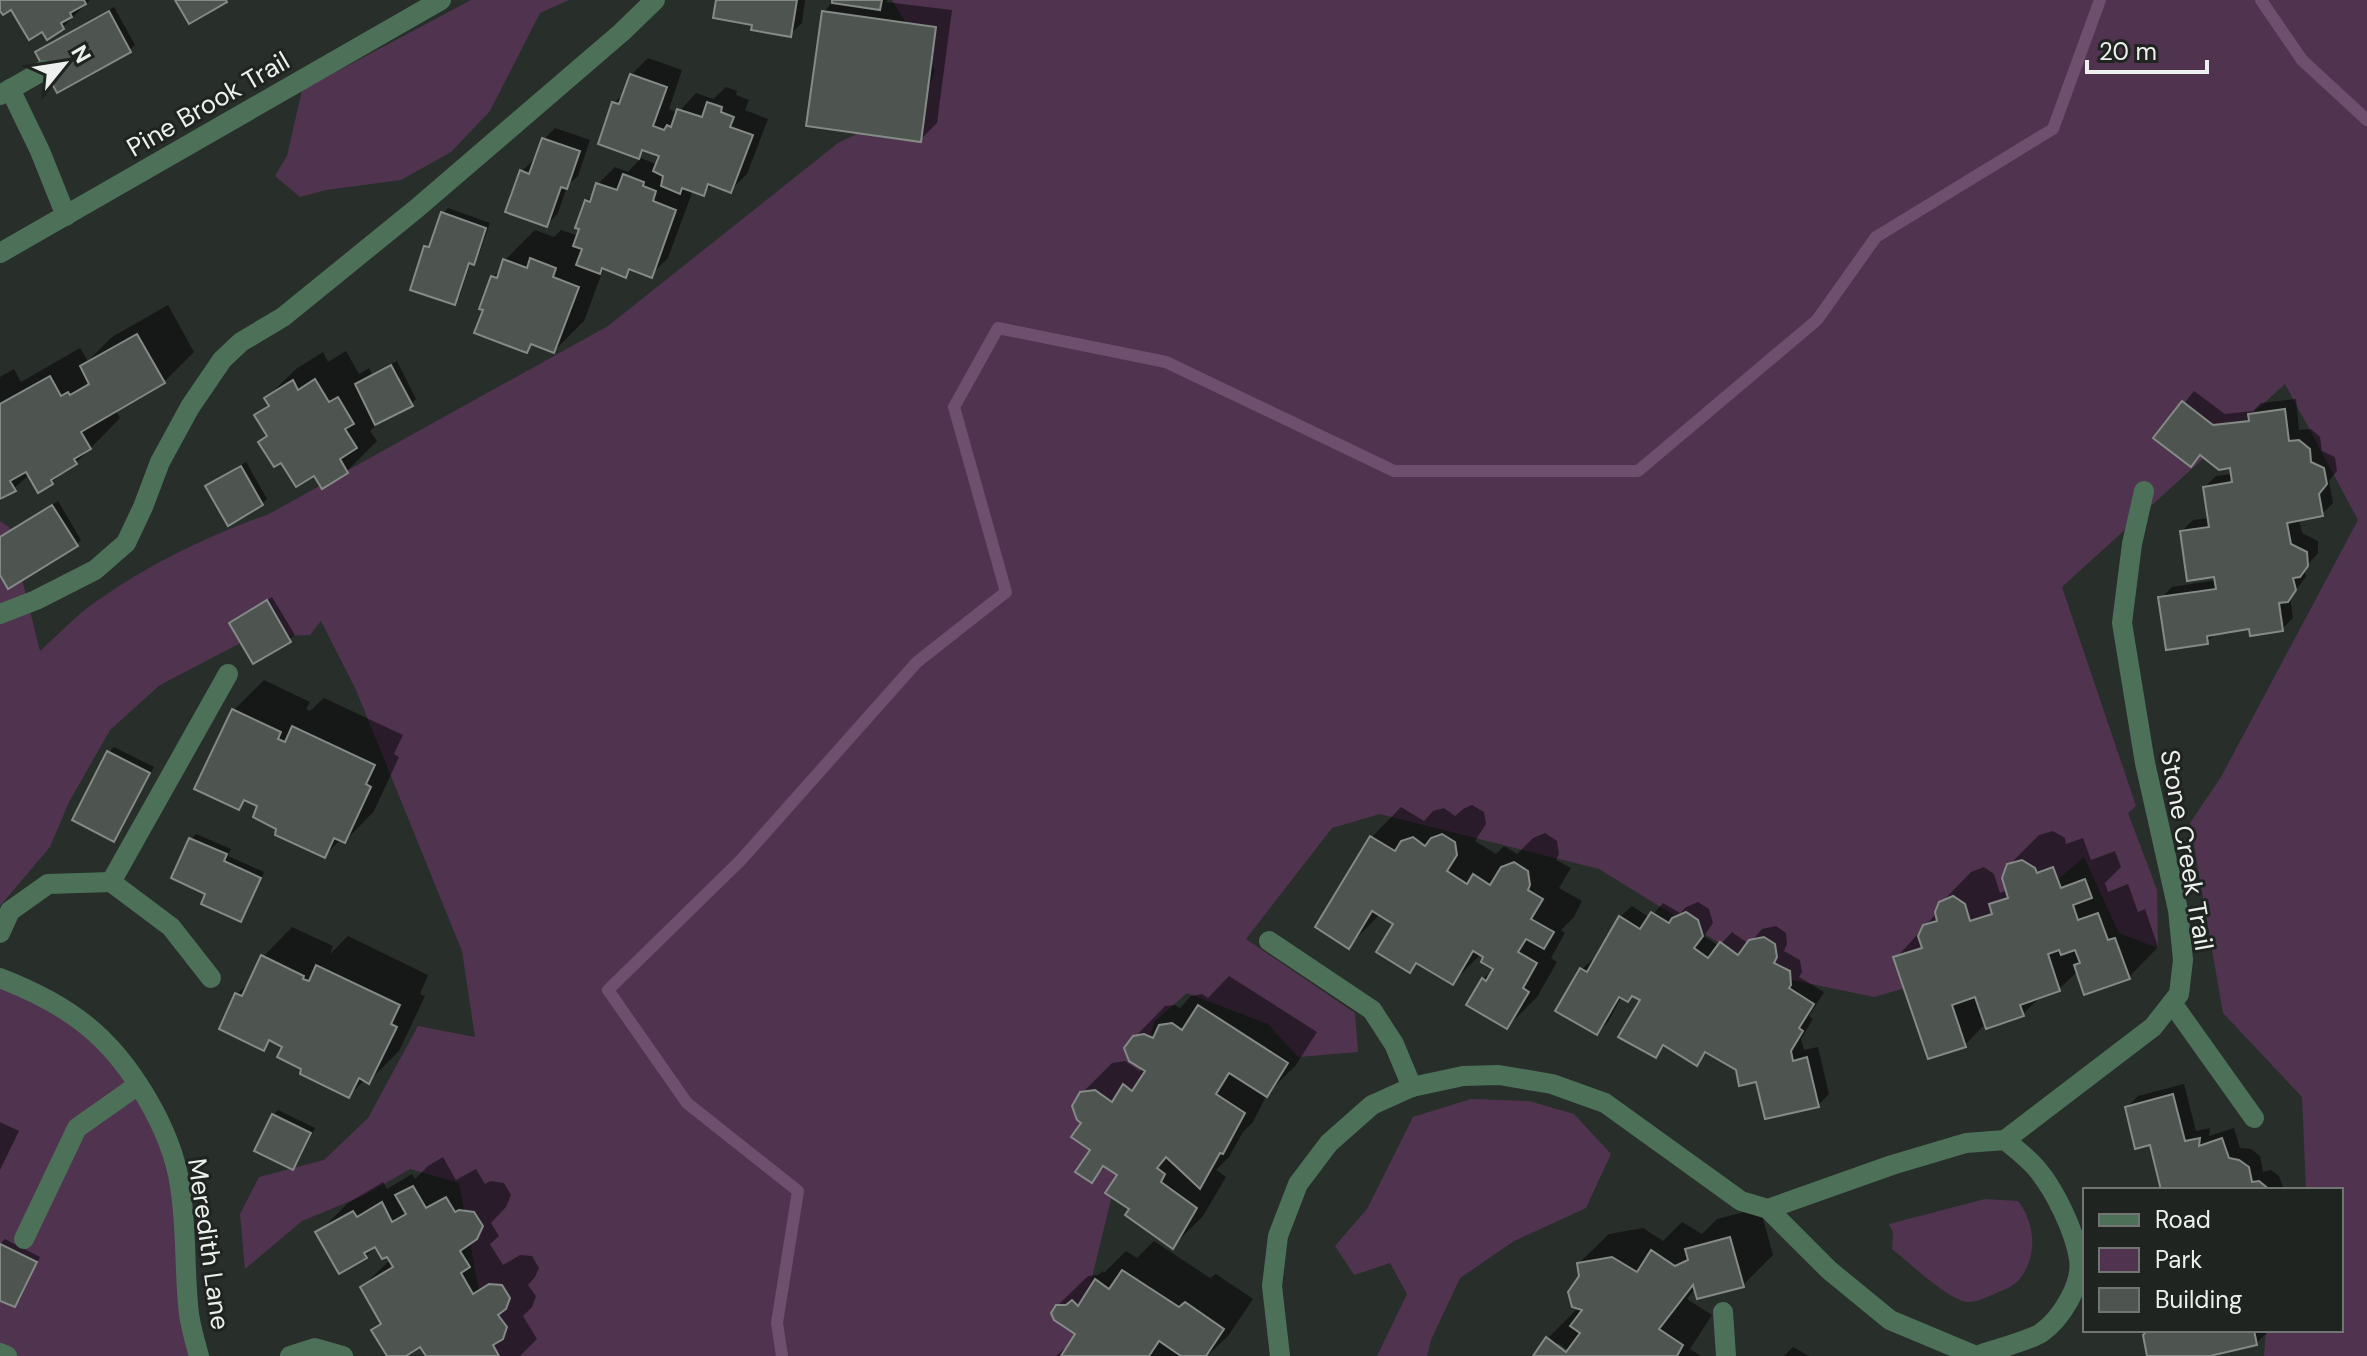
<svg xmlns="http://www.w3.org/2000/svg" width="2367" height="1356" font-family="'DM Sans',sans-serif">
	<rect width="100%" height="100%" fill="#282e2a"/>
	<g fill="#50344f">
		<path d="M471,0h98l-29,13 -50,98 -39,41 -50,28 -75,10 -26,7 -25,-21 12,-20 15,-66z"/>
		<path d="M892,0h1475v1356h-103l2,-26h75v-140h-35l-4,-93 -79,-84 -33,-190 31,-46 137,-257 -73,-136 -223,203 74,219 -8,7 29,77 1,58 -39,-15 -35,-76 -138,119 -72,21 -101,-21 -174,-107 -219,-55 -48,14 -86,111 109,74 3,39 -60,5 -30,-33 -81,-31 -33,29 -81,334h-582l-32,-173 -49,-14 -45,26 -63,26 -57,48 -5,-55 19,-37 65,-17 44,-42 50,-92 57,11 -13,-86 -106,-261 -35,-69 -11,14 -60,3 -90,47 -50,45 -41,72 -19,45 -50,59v-385l9,6 31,124c19,-17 36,-36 57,-50 52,-37 112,-66 172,-87l339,-188 230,-183 86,-42 11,-31z"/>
		<path d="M0,978l88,48 83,125 28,205h-199z"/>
		<path d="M1471,1099l58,2 45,13 37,40 -25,54 -72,33 -54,37 -29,62 -4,16h-50l30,-62 -17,-31 -36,12 -19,-29 32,-37 46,-92z"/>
		<path d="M1985,1199l33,2c18,23 20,57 0,80 -6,6 -14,9 -22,12 -7,4 -20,9 -29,9 -20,-3 -57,-39 -75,-53l1,-17 -4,-8z"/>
	</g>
	<g fill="#0007">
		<path d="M0,0h90l-27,27 -20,2 -31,-22h-12z"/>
		<path d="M718,0h87l-3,23 -12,11 -36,-11z"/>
		<path d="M834,0h54l-2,2 66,8 -15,113 -17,17 -96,-128z"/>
		<path d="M114,7l21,38 -5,5 -93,2 5,-5z"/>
		<path d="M648,58l34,12 -13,39 9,4 18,-20 17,6 13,-12 11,4 -1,4 13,5 -4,10 23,9 -21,55 -16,16 -18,-6 -10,9 -10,-3 -25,68 -17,17 -18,-7 -7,7 -22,-8 -20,54 -30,30 -20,-8 -8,8 -41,-42 8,-32 10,-10 2,-7 30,-30 19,7 7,-7 18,6 7,-35 9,-8 3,-9 17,-17 13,5 13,-14 17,7 4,-10 -16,-6 -8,8 -24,-54 12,-12 5,-16z"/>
		<path d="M555,128l35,12 -12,36 -11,10 -9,27 -11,12 -39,-14 14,-40 11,-11 3,1 8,-22z"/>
		<path d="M448,208l42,15 -12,34 -7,5 -12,36 -5,5 -28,-56 5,-5 12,-29z"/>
		<path d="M168,305l26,47 -30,30 -49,28 5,8 -44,45 -10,6 -14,13 -22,-8 -30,27v-124l14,-8 7,13 59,-34 8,13 24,-24z"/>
		<path d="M346,351l13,23 10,-6 3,6 25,-13 19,38 -5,5 -28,15 -13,12 7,10 -30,30 -25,15 -8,-13 -33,-12 -20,-19 7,-7 -12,-19 13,-13 -3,-5 30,-29 27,-17 5,10z"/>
		<path d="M2194,391l31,23 28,-3 8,-8 35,-4 3,31 12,-1 9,8 2,14 13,6 2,14 -8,10 4,22 -11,11 -23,5 3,14 16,8v12l-14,16 2,8 -16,20 3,21 -11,11 -32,-2 -33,5 -10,10 -46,-44 11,-11 44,-7 -34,-49 11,-11 16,-2 -4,-31 11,-11 17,-2 -1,-8 -76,-28z"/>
		<path d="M246,462l21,37 -5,5 -49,-22z"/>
		<path d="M58,501l23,39 -5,5 -76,26v-34z"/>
		<path d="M272,597l23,38 -41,26 -23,-38z"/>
		<path d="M264,680l46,22 -4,7 4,2 14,-13 79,37 -9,19 5,3 -25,54 -29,30 -4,-2 -17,17 -46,-28 -18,-22 -13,-7 -8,9 -42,-20 37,-78z"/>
		<path d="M114,747l40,20 -35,68 -6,5 -39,-21 35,-67z"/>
		<path d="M1472,805l12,7 2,12 -11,17 21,13 8,-8 13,8 16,-16 12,-5 12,8 2,13 -3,6 15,8 -12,20 23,13 -8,16 -13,13 4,3 -14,25 6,4 -20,35 -30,30 -24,-48 12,-11 -14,-14 -28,28 -35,-20 -8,8 -14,-47 -16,-9 -31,32 -32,-19 55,-90 29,-30 23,14 9,-10 11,-3 11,8 8,-7z"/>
		<path d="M2053,831l12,7 1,6 17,-6 8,22 24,-9 6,16 -16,16 3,9 20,-8 10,28 7,-3 13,38 -29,30 -51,-6 -19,18 -17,6 -19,19 -37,9 -21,22 -69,-87 41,-45 4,-10 30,-31 13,-5 10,7 6,19 5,-2 3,-2v-23l31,-31z"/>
		<path d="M196,834l35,15 -3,7 36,16 -18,42 -5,6 -33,-28 -17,-53z"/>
		<path d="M1698,902l11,7 4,14 -9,13 15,10 13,-14 17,12 13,-15 14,-3 10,7 1,11 -3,7 16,9 2,12 -3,5 25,15 -15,24 4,3 -12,20 3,11 14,-3 11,47 -11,11 -61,-26 -49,-27 -11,11 -31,-18 -11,11 -13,-57 -9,-5 -11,2 -14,26 -11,11 -16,-63 12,-11 1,1 26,-43 12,-11 18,12 13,-15 17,10 6,-6z"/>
		<path d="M292,927l41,19 -3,8 18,-18 80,39 -8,19 5,2 -26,55 -30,30 -4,-2 -16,17 -46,-29 -18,-21 -13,-6 -8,8 -27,-54 15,-14 11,-23z"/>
		<path d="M1229,976l88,56 -21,33 -29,29 -14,28 -10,10 -14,25 -13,13 10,7 -23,39 -30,30 -41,-37 -13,-35 -13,-8 -15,15 2,-32 -10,-27 -1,-29 30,-30 13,-2 15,10 3,-4 -8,-30 30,-31 10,-1 5,3 11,-12 11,-2 6,4z"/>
		<path d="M2184,1084l12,47 14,-3 -1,8 25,-8 6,20 11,1 9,7 3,16 8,-2 8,6 5,14h-121l-11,-47 -25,-36 11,-11z"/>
		<path d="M278,1110l37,18 -17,35 -5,5 -20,-53z"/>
		<path d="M0,1122l19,9 -19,39z"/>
		<path d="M443,1157l13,23 20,-11 9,15 5,-3 14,2 7,12 -5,12 -15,16 8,13 -9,8 13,21 17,-10 12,1 7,12 -4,9 -7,8 8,11 -4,11 -9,9 14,23 -17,17h-92l-7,-11 -19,11h-13l-16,-26 9,-9 -20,-34 29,-28 -14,-14 -12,12 -47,-24 30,-30 35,-21 4,7 25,-15 3,5 13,-13z"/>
		<path d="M1760,1208l13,47 -30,30 -48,3 -8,11 25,16 -22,34 11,7h-125l-18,-13v5l11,8h-33l12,-18 31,-31 2,-31 -2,-13 30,-29 34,-6 20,13 19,-19 20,12 15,-15z"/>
		<path d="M5,1239l35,18 -20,43 -6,5 -14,-7v-54z"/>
		<path d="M1154,1241l56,37 6,-4 37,25 -25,37 -21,20h-151l11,-10 3,-1 8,-11 -21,-28 31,-30 10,-1 5,-4 1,2 22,-22 11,7z"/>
		<path d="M2150,1330h117l1,2 -12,11 -53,13h-53z"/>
		<path d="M1793,1347l16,9h-25z"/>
	</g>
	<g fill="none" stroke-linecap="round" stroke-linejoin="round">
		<g stroke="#6e4f6d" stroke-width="12">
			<path d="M2261,0l41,60 65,60"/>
			<path d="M782,1356l-5,-33 21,-132 -111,-88 -79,-113 133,-130 176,-198 89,-70 -52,-185 44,-79 168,34 228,109h244l179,-151 59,-83 177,-108 47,-129"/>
		</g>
	</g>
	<g fill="#4e5450" stroke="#848b86" stroke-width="2">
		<path d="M0,0h84l2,4 -16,9 2,4 -11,6 3,6 -17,11 -5,-8 -13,8 -18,-30 -8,5 -3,-4z"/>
		<path d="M175,0h51l1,2 -38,22z"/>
		<path d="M716,0h81l-6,37 -40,-7 1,-5 -39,-7z"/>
		<path d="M832,0h50l-2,10 -48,-7z"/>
		<path d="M109,11l22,41 -74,41 -22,-41z"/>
		<path d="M822,11l114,16 -15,115 -115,-16z"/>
		<path d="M630,74l37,13 -14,39 11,4 3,-5 4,2 6,-18 25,8 5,-15 15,5 -1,5 13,5 -4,10 23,8 -22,58 -23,-9 -4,12 -22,-8 -2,6 -19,-8 2,-10 -10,-5 6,-15 -17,-6 -3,9 -41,-15 14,-42 7,2z"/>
		<path d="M542,138l38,13 -13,38 -6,-2 -14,40 -42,-15 15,-42 9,4z"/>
		<path d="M623,174l21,8 -1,4 13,5 -3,10 23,9 -24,68 -23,-9 -3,9 -24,-10 -2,6 -24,-9 6,-16 -9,-3 6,-17 -4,-1 10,-28 5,2 6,-19 21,7z"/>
		<path d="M441,212l45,16 -12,37 -5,-2 -14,42 -45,-15 14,-44 5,1z"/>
		<path d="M530,258l26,10 -3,9 26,10 -25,66 -23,-9 -4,9 -53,-20 9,-23 -4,-1 12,-33 6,2 6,-19 24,9z"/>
		<path d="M137,334l28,49 -84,49 10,17 -17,10 3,5 -26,16 2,4 -15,9 -12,-21 -16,9 6,10 -16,8v-95l50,-28 11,20 7,-4 2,3 19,-11 -9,-18z"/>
		<path d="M391,365l22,41 -38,19 -20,-41z"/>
		<path d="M315,379l14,23 9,-5 16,27 -9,5 12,19 -17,11 8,14 -26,16 -8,-13 -18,11 -15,-24 -7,4 -16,-25 9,-6 -13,-21 15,-9 -5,-8 29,-18 5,10z"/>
		<path d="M2182,401l31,24 36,-4 -1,-7 37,-5 4,32 10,-1 11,9 1,13 13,6 3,16 -8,10 4,22 -36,7 4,21 16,8 1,14 -8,11 -7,1 3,12 -8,12 -9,1 4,28 -33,5 -1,-7 -42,7 1,8 -42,6 -8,-53 58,-8 -2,-12 -27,4 -7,-50 29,-4 -6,-40 29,-5 -2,-14 -11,2 -19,-15 -9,12 -38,-29z"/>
		<path d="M241,466l22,39 -35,21 -23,-40z"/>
		<path d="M52,505l26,41 -70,43 -8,-14v-38z"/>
		<path d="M267,600l24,42 -38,22 -24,-41z"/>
		<path d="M232,709l49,23 -3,7 7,3 7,-16 83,39 -9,19 5,3 -26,56 -11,-5 -9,20 -50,-23 1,-6 -23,-12 4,-11 -13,-6 -5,10 -45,-21z"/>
		<path d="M107,751l43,22 -36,69 -42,-22z"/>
		<path d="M1442,834l13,8 2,13 -10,16 20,13 6,-10 17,11 11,-18 13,-5 14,9 2,14 -2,5 15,9 -12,20 23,13 -10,17 -18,-10 -8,13 19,11 -14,25 6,4 -22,37 -41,-24 16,-27 4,3 7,-12 -12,-7 2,-5 -10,-6 -20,34 -37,-22 -6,10 -34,-21 17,-28 -21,-13 -23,38 -34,-22 55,-91 25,15 6,-10 12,-4 12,9 6,-8z"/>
		<path d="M189,838l38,16 -3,7 37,17 -20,44 -40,-18 4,-10 -34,-16z"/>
		<path d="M2022,860l13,8 2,5 16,-6 8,21 24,-9 7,19 -19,7 5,15 20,-7 10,27 7,-2 15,41 -46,16 -10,-30 6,-2 -5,-13 -14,5 -2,-5 -11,4 12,37 -40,14 4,11 -38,13 -11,-32 -23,8 14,42 -38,12 -35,-102 29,-9 -4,-12 5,-11 14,-4 -2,-9 4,-10 14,-6 12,8 5,17 22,-7 -3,-10 19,-6 -6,-20 5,-14z"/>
		<path d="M1651,912l18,11 3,-5 14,-6 12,8 5,16 -9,12 14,10 12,-16 18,13 11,-15 15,-3 11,7 2,13 -3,6 16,8 1,14 -2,3 25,16 -15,24 4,3 -12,20 2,10 14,-4 12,50 -54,12 -9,-37 -17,4 -3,-16 -31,-18 -8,14 -34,-21 -7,13 -38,-21 22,-37 -8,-4 -4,6 -9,-5 -22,38 -42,-24 25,-43 7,4 32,-56 21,13z"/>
		<path d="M261,955l43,21 -1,3 6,2 7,-16 84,40 -9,19 6,3 -28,57 -10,-6 -10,20 -49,-24 1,-5 -24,-12 5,-10 -13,-7 -5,11 -45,-22 16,-36 7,3z"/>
		<path d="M1198,1005l90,58 -21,34 -38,-24 -13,21 29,19 -22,41 -3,-1 -20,36 -34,-32 -9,11 8,6 -4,8 36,26 -24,41 -48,-34 4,-6 -24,-16 12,-18 -14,-9 -11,17 -17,-11 15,-22 -19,-13 10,-14 -4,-3 -5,-14 8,-14 15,-2 17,12 11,-18 9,7 13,-20 -16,-10 -5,-13 9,-12 11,-2 9,4 6,-13 13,-2 10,7z"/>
		<path d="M2173,1094l12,47 15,-3 -1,8 23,-8 7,20 10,2 10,7 3,15 7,-1 11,9h-109l-11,-45 -15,4 -10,-42z"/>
		<path d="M272,1114l39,19 -18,37 -39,-19z"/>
		<path d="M413,1186l13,22 20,-11 9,15 4,-2 15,2 9,14 -6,13 -17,12 10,16 -9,6 12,21 16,-10 13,1 8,13 -4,11 -8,6 9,12 -4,12 -10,6 6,11h-73l-6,-9 -14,9h-19l-16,-26 10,-6 -21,-37 33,-20 -6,-10 -5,2 -7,-12 -11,6 3,5 -28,16 -24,-42 38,-21 4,6 25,-15 10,20 14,-8 -11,-19z"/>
		<path d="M1730,1237l14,50 -47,12 -4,-14 -34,44 24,16 -6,11h-144l13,-19 20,15 14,-19 -10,-7 12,-16 -10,-3 -4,-15 11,-16 -2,-13 35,-6 25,15 14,-22 24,16 13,-6 -3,-11z"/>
		<path d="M0,1244l37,18 -22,45 -15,-6z"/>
		<path d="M1122,1270l57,37 6,-5 39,27 -18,27h-25l-22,-15 -10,15h-88l14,-22 -21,-14 -3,-7 5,-8h10l6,-5 6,6 17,-27 14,10z"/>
		<path d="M2148,1330h106l3,15 -47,11h-63l-4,-21z"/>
	</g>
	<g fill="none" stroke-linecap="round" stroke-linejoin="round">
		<g stroke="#4d7059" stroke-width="20">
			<path d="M10,89l30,62 26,65"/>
			<path d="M0,95l44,-25"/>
			<path d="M111,882l60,45 40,51"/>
			<path d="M0,933l10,-22 38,-27 63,-2 117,-208"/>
			<path d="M1269,941l103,69 22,34 18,43"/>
			<path d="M2172,1003l82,115"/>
			<path d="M24,1239l53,-111 61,-43"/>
			<path d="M1723,1312l3,44"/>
			<path d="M290,1356l25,-8 28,8"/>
		</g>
		<g stroke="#4d7059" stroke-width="20">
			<path d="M0,253l441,-253"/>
			<path d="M0,614l36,-14 59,-30 31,-27 17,-36 17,-45 30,-55 32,-47 19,-18 42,-25 133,-108 206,-177 33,-32"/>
			<path d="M0,978c31,12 60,26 86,47 44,35 86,105 94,161 7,42 4,86 9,128 2,14 6,28 10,42"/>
			<path d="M2005,1140l148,-113 26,-33 4,-34 -5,-50 -33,-147 -23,-140 10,-79 12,-53"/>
			<path d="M0,1353l7,3"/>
			<path d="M1280,1356l-8,-70 6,-50 20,-52 31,-41 43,-38 40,-18 51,-11 36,-1 53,9 53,19 136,98 27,8 61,61 61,50 86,36c16,-6 53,-15 65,-23 20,-14 42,-49 38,-74 -4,-27 -24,-69 -42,-90 -9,-11 -21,-20 -32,-29l-39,3 -74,22 -124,44"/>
		</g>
	</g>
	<g text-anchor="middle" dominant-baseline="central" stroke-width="6" stroke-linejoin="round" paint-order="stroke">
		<g font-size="26" fill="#edf0ee" stroke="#1f2420">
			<text transform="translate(208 104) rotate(-30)">Pine Brook Trail</text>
			<text transform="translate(2187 850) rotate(80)">Stone Creek Trail</text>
			<text transform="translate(209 1244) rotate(82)">Meredith Lane</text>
		</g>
	</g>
	<rect x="2083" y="1188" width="260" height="144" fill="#1f2420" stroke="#717672" stroke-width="2"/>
	<rect x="2099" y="1214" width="40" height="12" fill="#4d7059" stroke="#717672" stroke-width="2"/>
	<text x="2155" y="1228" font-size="24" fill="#edf0ee">Road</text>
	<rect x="2099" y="1248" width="40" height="24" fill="#50344f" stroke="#717672" stroke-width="2"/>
	<text x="2155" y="1268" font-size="24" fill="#edf0ee">Park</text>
	<rect x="2099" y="1288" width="40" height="24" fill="#4e5450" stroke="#717672" stroke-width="2"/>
	<text x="2155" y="1308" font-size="24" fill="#edf0ee">Building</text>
	<g transform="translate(64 64) rotate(60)" stroke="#1f2420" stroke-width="6" paint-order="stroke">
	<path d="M0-6L14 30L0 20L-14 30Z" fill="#edf0ee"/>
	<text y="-12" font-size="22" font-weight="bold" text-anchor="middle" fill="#edf0ee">N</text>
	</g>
	<path d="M2087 60v12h120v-12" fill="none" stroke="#edf0ee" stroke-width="4"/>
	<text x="2099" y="60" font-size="24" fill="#edf0ee" stroke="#1f2420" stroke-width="6" paint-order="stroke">20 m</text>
</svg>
